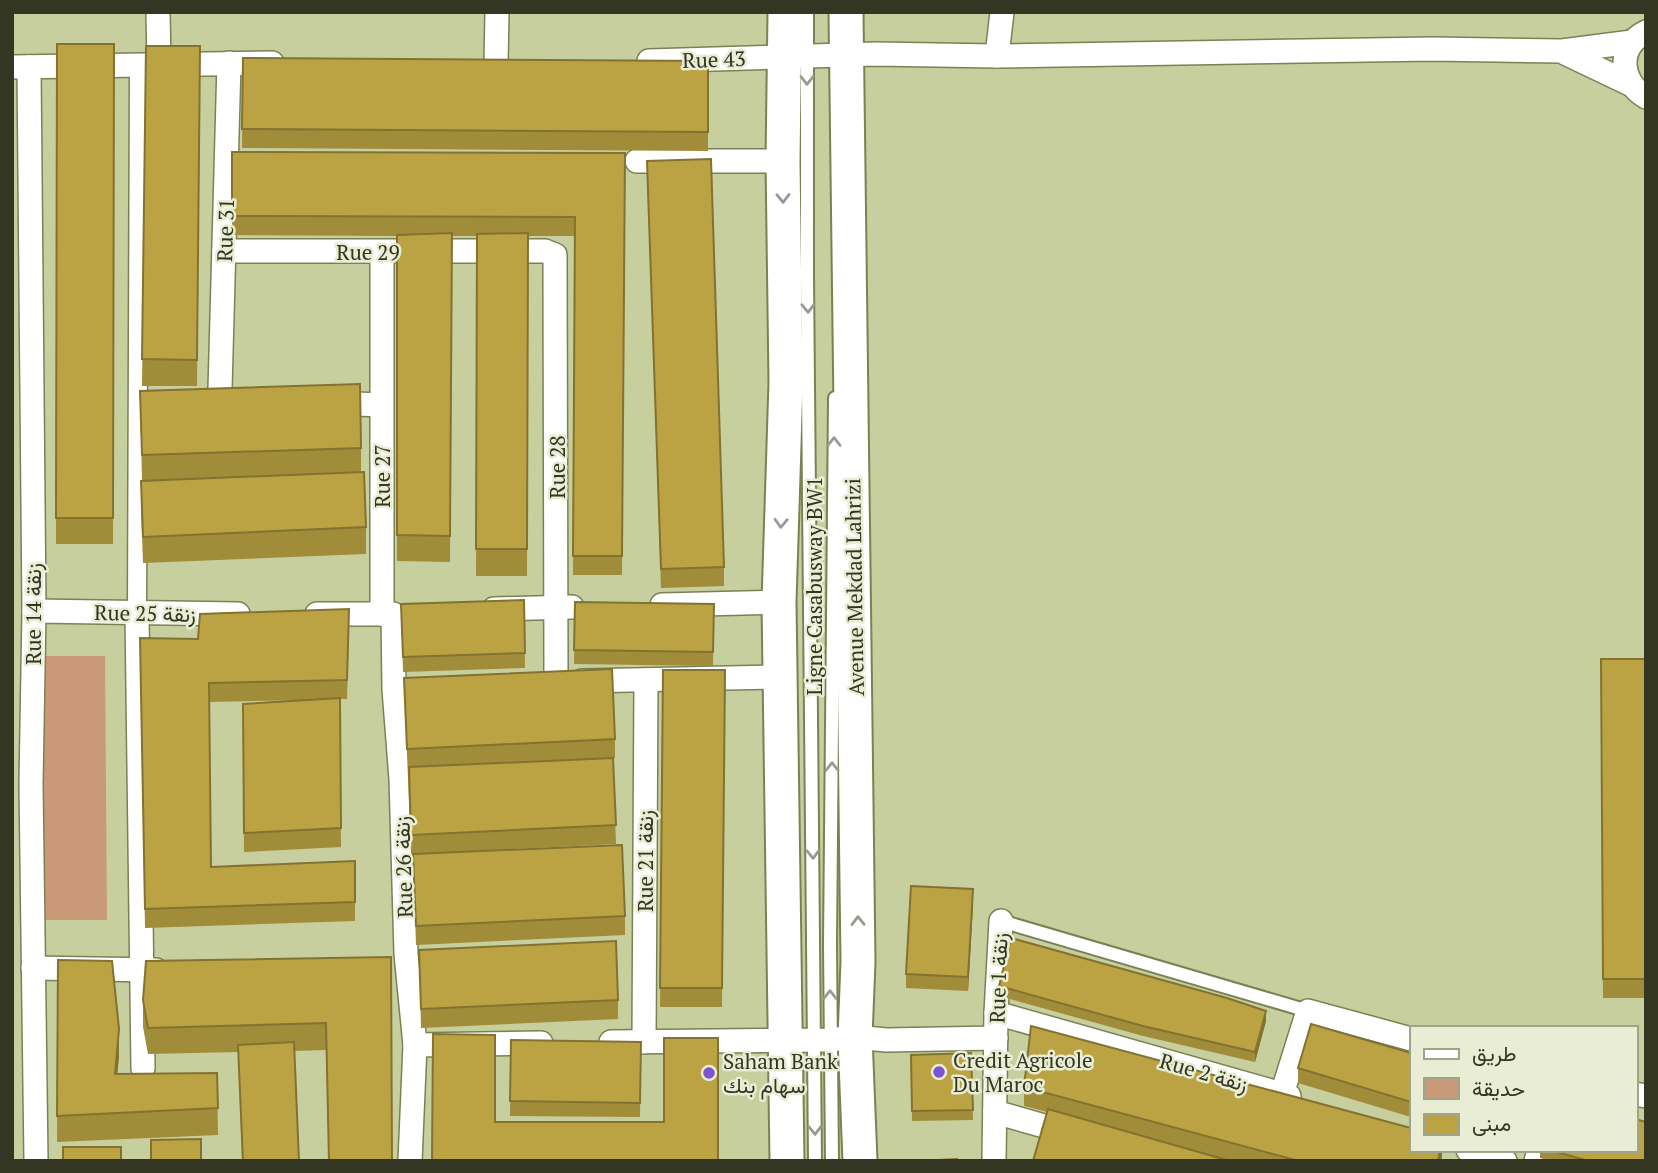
<svg xmlns="http://www.w3.org/2000/svg" width="1658" height="1173" font-family="'PT Serif',Vazirmatn,serif">
	<rect width="100%" height="100%" fill="#c7cf9e"/>
	<path fill="#ca9978" d="M38,656h67l2,264h-68z"/>
	<g fill="none" stroke-linecap="round" stroke-linejoin="round">
		<g stroke="#7a8153" stroke-width="16">
			<g id="service">
				<path d="M807,12v264l8,885"/>
				<path d="M1001,921l307,90"/>
				<path d="M832,1161l-2,-217 5,-546"/>
			</g>
		</g>
		<g stroke="#7a8153" stroke-width="21">
			<path id="pedestrian" d="M137,614l2,-549"/>
		</g>
		<g stroke="#7a8153" stroke-width="26">
			<g id="minor">
				<path d="M158,12l1,52"/>
				<path d="M1646,32c-30,15 -26,50 0,65"/>
				<path d="M1565,53l65,31"/>
				<path d="M997,56l5,-44"/>
				<path d="M649,61l226,-7 122,2 436,-7 129,2 70,-9"/>
				<path d="M229,63l-9,326 4,10 16,2"/>
				<path d="M496,63l1,-51"/>
				<path d="M12,67l260,-4"/>
				<path d="M29,67l5,544 -3,173 5,377"/>
				<path d="M637,161h146"/>
				<path d="M224,251h321l10,4 1,427"/>
				<path d="M330,403l51,2"/>
				<path d="M662,605l117,-3"/>
				<path d="M494,609l78,-2"/>
				<path d="M34,611l204,3"/>
				<path d="M137,614l6,454"/>
				<path d="M317,614h76l1,75 7,90 5,175 9,91 -5,116"/>
				<path d="M382,614v-362"/>
				<path d="M582,681l198,-4"/>
				<path d="M33,968l123,2"/>
				<path d="M996,1013l293,83"/>
				<path d="M611,1042l219,-2 25,-3 31,3 110,-2"/>
				<path d="M644,1042l2,-362"/>
				<path d="M415,1045l126,-2"/>
				<path d="M1282,1094l26,-83 103,28"/>
				<path d="M1635,1094l11,2"/>
				<path d="M995,1112l77,22"/>
				<path d="M1468,1150l37,11"/>
				<path d="M994,1161l2,-148 5,-92"/>
				<path d="M1536,1161l3,-11"/>
			</g>
		</g>
		<g stroke="#7a8153" stroke-width="37">
			<g id="secondary">
				<path d="M785,12l-2,149 3,221 -7,220 8,559"/>
				<path d="M846,12l12,950 -3,75 5,124"/>
			</g>
		</g>
		<use href="#service" stroke="#fff" stroke-width="12"/>
		<use href="#pedestrian" stroke="#fff" stroke-width="18"/>
		<use href="#minor" stroke="#fff" stroke-width="23"/>
		<use href="#secondary" stroke="#fff" stroke-width="33"/>
	</g>
	<g fill="#a18c3a">
		<path d="M57,44h57l-1,500h-57z"/>
		<path d="M146,46h54l-3,340h-55z"/>
		<path d="M243,58l465,3v90l-466,-3z"/>
		<path d="M232,152l393,1 -3,422h-49l2,-339h-47l-1,340h-51l1,-340h-25l-2,326 -53,-1v-325l-165,-1z"/>
		<path d="M647,161l77,406v19l-63,2z"/>
		<path d="M140,391l221,57v24l5,55v27l-223,9 -2,-55v-27h1z"/>
		<path d="M524,600l1,68 -122,4 -2,-68z"/>
		<path d="M575,602l139,2 -1,62 -139,-2z"/>
		<path d="M349,628l-2,71h-7l1,148 -97,5 -1,-148 68,-4 -102,2 2,165 144,-6v60l-210,7 -5,-290 58,1z"/>
		<path d="M1601,659h45v339h-43z"/>
		<path d="M663,670h62l-3,337h-62z"/>
		<path d="M404,678l211,61v19h-2l3,86 -205,10z"/>
		<path d="M413,854l212,62v19l-209,10z"/>
		<path d="M973,904l-5,87 -62,-3v-14z"/>
		<path d="M419,950l199,50v19l-197,9z"/>
		<path d="M391,957l1,204h-63l-3,-111 -32,1 5,110h-57l-4,-109 -90,2 -5,-27v-27z"/>
		<path d="M58,960l61,96 -2,18 100,-1 1,62 -161,7z"/>
		<path d="M999,986l267,35 -11,41 -112,-26 -144,-40z"/>
		<path d="M511,1040l130,2 -1,75 -130,-1z"/>
		<path d="M971,1053l2,67 -61,1 -1,-66z"/>
		<path d="M1411,1053v64l-113,-34v-15z"/>
		<path d="M1024,1087l418,63v6l-1,5h-408l14,-49 -23,-6z"/>
		<path d="M1540,1150h95l11,11h-95l-11,-3z"/>
	</g>
	<g fill="#837230">
		<path d="M973,889v15l-5,87v-14z"/>
		<path d="M1266,1011v10l-11,41v-10z"/>
		<path d="M119,1029v27l-4,44v-26z"/>
		<path d="M1440,1150h2v6l-1,5h-3z"/>
	</g>
	<g fill="#bba344" stroke="#837230" stroke-width="2">
		<path d="M57,44h57l-1,474h-57z"/>
		<path d="M146,46h54l-3,314 -55,-1z"/>
		<path d="M243,58l465,3v71l-466,-3z"/>
		<path d="M232,152l393,1 -3,403h-49l2,-339 -343,-1z"/>
		<path d="M711,159l13,408 -63,2 -14,-408z"/>
		<path d="M452,233l-2,303 -53,-1v-300z"/>
		<path d="M528,233l-1,316h-51l1,-315z"/>
		<path d="M360,384l1,64 -219,7 -2,-64z"/>
		<path d="M364,472l2,55 -223,10 -2,-56z"/>
		<path d="M524,600l1,53 -122,4 -2,-53z"/>
		<path d="M575,602l139,2 -1,48 -139,-2z"/>
		<path d="M349,609l-2,71 -138,3 2,184 144,-6v41l-210,7 -5,-271 58,1 2,-25z"/>
		<path d="M1601,659h45v320h-43z"/>
		<path d="M612,669l3,70 -208,10 -3,-71z"/>
		<path d="M663,670h62l-3,318h-62z"/>
		<path d="M340,698l1,130 -97,5 -1,-129z"/>
		<path d="M613,758l3,67 -205,10 -2,-68z"/>
		<path d="M622,845l3,71 -209,10 -3,-72z"/>
		<path d="M911,886l62,3 -5,88 -62,-3z"/>
		<path d="M1011,938l216,60 39,13 -11,41 -112,-26 -144,-40z"/>
		<path d="M616,941l2,59 -197,9 -2,-59z"/>
		<path d="M391,957l1,204h-63l-3,-138 -178,5 -5,-28 3,-39z"/>
		<path d="M58,960l54,1 7,68 -4,45 102,-1 1,35 -161,8z"/>
		<path d="M1311,1024l100,29v49l-113,-34z"/>
		<path d="M1031,1026l380,102v22h29l-2,11h-139l-275,-74z"/>
		<path d="M433,1034l62,1v87h169v-84h54v123h-286z"/>
		<path d="M511,1040l130,2 -1,61 -130,-2z"/>
		<path d="M294,1042l5,119h-56l-5,-116z"/>
		<path d="M971,1053l2,57 -61,1 -1,-56z"/>
		<path d="M1048,1109l182,52h-197z"/>
		<path d="M1635,1119l11,3v39h-57l-40,-11h86z"/>
		<path d="M201,1139v22h-50v-21z"/>
		<rect x="63" y="1147" width="58" height="14"/>
		<path d="M957,1159v2h-40z"/>
	</g>
	<defs><path id="oneway-chevron" d="M-2-3.5L2.5 0L-2 3.5" fill="none" stroke-width="1.6" stroke-linecap="round" stroke-linejoin="round" transform="scale(1.75)"/></defs>
	<g stroke="#999a91">
		<use href="#oneway-chevron" transform="translate(807 80) rotate(90)"/>
		<use href="#oneway-chevron" transform="translate(783 198) rotate(89)"/>
		<use href="#oneway-chevron" transform="translate(808 308) rotate(89)"/>
		<use href="#oneway-chevron" transform="translate(834 442) rotate(-90)"/>
		<use href="#oneway-chevron" transform="translate(781 523) rotate(92)"/>
		<use href="#oneway-chevron" transform="translate(832 767) rotate(-90)"/>
		<use href="#oneway-chevron" transform="translate(813 854) rotate(89)"/>
		<use href="#oneway-chevron" transform="translate(858 921) rotate(-91)"/>
		<use href="#oneway-chevron" transform="translate(830 995) rotate(-90)"/>
		<use href="#oneway-chevron" transform="translate(815 1130) rotate(89)"/>
	</g>
	<g fill="#7d54cd" stroke="#e8edd4" stroke-width="2.5">
		<circle cx="939" cy="1072" r="7"/>
		<circle cx="709" cy="1073" r="7"/>
	</g>
	<g text-anchor="middle" dominant-baseline="central" stroke-width="5" stroke-linejoin="round" paint-order="stroke">
		<g font-size="21" fill="#333623" stroke="#e8edd4">
			<text transform="translate(714 59) rotate(-2)">Rue 43</text>
			<text transform="translate(225 230) rotate(-88)">Rue 31</text>
			<text x="368" y="252">Rue 29</text>
			<text transform="translate(557 467) rotate(-90)">Rue 28</text>
			<text transform="translate(382 476) rotate(-90)">Rue 27</text>
			<text transform="translate(814 586) rotate(-90)">Ligne Casabusway BW1</text>
			<text transform="translate(854 587) rotate(-91)">Avenue Mekdad Lahrizi</text>
			<text transform="translate(145 613) rotate(1)">Rue 25 زنقة</text>
			<text transform="translate(33 614) rotate(-90)">Rue 14 زنقة</text>
			<text transform="translate(645 861) rotate(-90)">Rue 21 زنقة</text>
			<text transform="translate(403 867) rotate(-92)">Rue 26 زنقة</text>
			<text transform="translate(998 978) rotate(-88)">Rue 1 زنقة</text>
			<text transform="translate(1204 1072) rotate(16)">Rue 2 زنقة</text>
		</g>
		<g font-size="21" fill="#333623" stroke="#e8edd4" text-anchor="start">
			<text x="953" y="1060">Credit Agricole<tspan x="953" dy="24">Du Maroc</tspan></text>
			<text x="723" y="1061">Saham Bank<tspan x="723" dy="24">سهام بنك</tspan></text>
		</g>
	</g>
	<rect width="1658" height="1173" fill="none" stroke="#333623" stroke-width="28"/>
	<rect x="1410" y="1026" width="228" height="126" fill="#e8edd4" stroke="#a0a48d" stroke-width="2"/>
	<rect x="1424" y="1049" width="35" height="10" fill="#ffffff" stroke="#a0a48d" stroke-width="2"/>
	<text x="1472" y="1061" font-size="21" fill="#333623">طريق</text>
	<rect x="1424" y="1078" width="35" height="21" fill="#ca9978" stroke="#a0a48d" stroke-width="2"/>
	<text x="1472" y="1096" font-size="21" fill="#333623">حديقة</text>
	<rect x="1424" y="1114" width="35" height="21" fill="#bba344" stroke="#a0a48d" stroke-width="2"/>
	<text x="1472" y="1131" font-size="21" fill="#333623">مبنى</text>
</svg>
